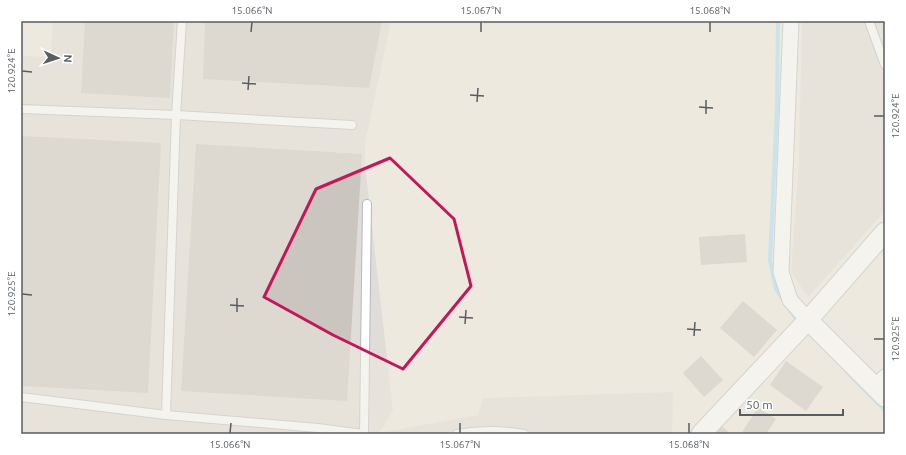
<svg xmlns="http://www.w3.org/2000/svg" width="906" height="455" font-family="Ubuntu,sans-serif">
	<rect width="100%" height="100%" fill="#ede9df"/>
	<g fill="#e0dcd7">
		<path d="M53,21h338l-26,122v22l28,246 -14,22 99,-18 5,-17 190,-6 -1,42h-651v-378l30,1z"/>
		<path d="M802,21h83v190l-77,86 -17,-25 8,-111z"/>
	</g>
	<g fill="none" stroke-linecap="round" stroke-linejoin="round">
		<g stroke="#9ddeff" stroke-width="4">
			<path d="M778,21l-1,86 -7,153 6,29 7,11"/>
			<path d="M790,310l6,9"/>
			<path d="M847,372l38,38"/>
		</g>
	</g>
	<g fill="#cac5be">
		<path d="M85,21h89l-4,77 -89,-5z"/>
		<path d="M205,21h177l-13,67 -166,-9z"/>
		<path d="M21,136l140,7 -13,250 -127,-7z"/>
		<path d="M196,144l166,10 -15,247 -166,-10z"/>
		<path d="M745,234l2,28 -46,3 -2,-28z"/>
		<path d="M743,301l34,29 -23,27 -34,-29z"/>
		<path d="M701,356l22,24 -19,17 -21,-24z"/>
		<path d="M786,361l37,26 -17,24 -36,-26z"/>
		<path d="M758,407l18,12 -10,15h-25z"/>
		<path d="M719,424l12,10h-20z"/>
	</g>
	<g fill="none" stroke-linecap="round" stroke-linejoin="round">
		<g stroke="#b5b9be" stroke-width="10">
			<g id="service">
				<path d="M869,21l16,44"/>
				<path d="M21,109l155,6 176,10"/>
				<path d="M21,397l145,18 152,13 45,6"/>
				<path d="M166,415l10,-300 6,-94"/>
				<path d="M364,434l3,-230"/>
				<path d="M457,434c22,-4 45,-4 67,0"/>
			</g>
		</g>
		<g stroke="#b5b9be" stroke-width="17">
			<g id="minor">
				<path d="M791,21l-10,251 9,28 18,20"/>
				<path d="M875,387l10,-10"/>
			</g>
		</g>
		<g stroke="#b5b9be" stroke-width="21">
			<g id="tertiary">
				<path d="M808,320l77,77"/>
				<path d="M701,434l107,-114 77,-88"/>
			</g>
		</g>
		<use href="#service" stroke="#fff" stroke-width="8"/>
		<use href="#minor" stroke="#fff" stroke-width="15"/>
		<use href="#tertiary" stroke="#fff" stroke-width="19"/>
	</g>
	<path d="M0 0H906V455H0ZM390,158l64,61 17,67 -68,83 -70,-34 -69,-38 52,-108z" fill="#ede9df" fill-opacity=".55" fill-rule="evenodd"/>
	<path fill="none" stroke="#c2185b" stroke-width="3" stroke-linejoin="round" d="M390,158l64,61 17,67 -68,83 -70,-34 -69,-38 52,-108z"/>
	<path fill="none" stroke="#585d62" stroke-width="1.5" d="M251,32l1,-10M481,32v-10M710,32v-10M22,71l10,1M242,83l14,1M248,90l1,-14M470,95l14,1M477,102l1,-14M699,107l14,1M706,114v-14M874,116h10M22,294l10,1M230,305l14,1M237,312v-14M459,317l14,1M465,324l1,-14M687,329l14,1M694,336l1,-14M874,339h10M230,433l1,-10M460,433v-10M689,433v-10"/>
	<rect width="906" height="455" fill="none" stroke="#ffffff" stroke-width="44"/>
	<g transform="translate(58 58) rotate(93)" stroke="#ffffff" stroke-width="3" paint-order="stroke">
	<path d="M0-3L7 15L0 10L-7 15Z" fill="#585d62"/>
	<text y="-6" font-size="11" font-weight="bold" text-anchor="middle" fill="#585d62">N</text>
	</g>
	<path d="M740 409v6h103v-6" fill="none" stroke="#585d62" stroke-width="2"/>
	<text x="746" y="409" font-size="12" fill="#585d62" stroke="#ffffff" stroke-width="3" paint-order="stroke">50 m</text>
	<rect x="22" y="22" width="862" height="411" fill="none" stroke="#585d62" stroke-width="1.5"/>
	<g font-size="10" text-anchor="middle" fill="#585d62">
		<text x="252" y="14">15.066°N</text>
		<text x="481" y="14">15.067°N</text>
		<text x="710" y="14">15.068°N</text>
		<text transform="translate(11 71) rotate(-90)" y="4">120.924°E</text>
		<text transform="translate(895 116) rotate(-90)" y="4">120.924°E</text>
		<text transform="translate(11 294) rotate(-90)" y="4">120.925°E</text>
		<text transform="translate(895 339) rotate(-90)" y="4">120.925°E</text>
		<text x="230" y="448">15.066°N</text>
		<text x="460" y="448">15.067°N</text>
		<text x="689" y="448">15.068°N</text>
	</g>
</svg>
